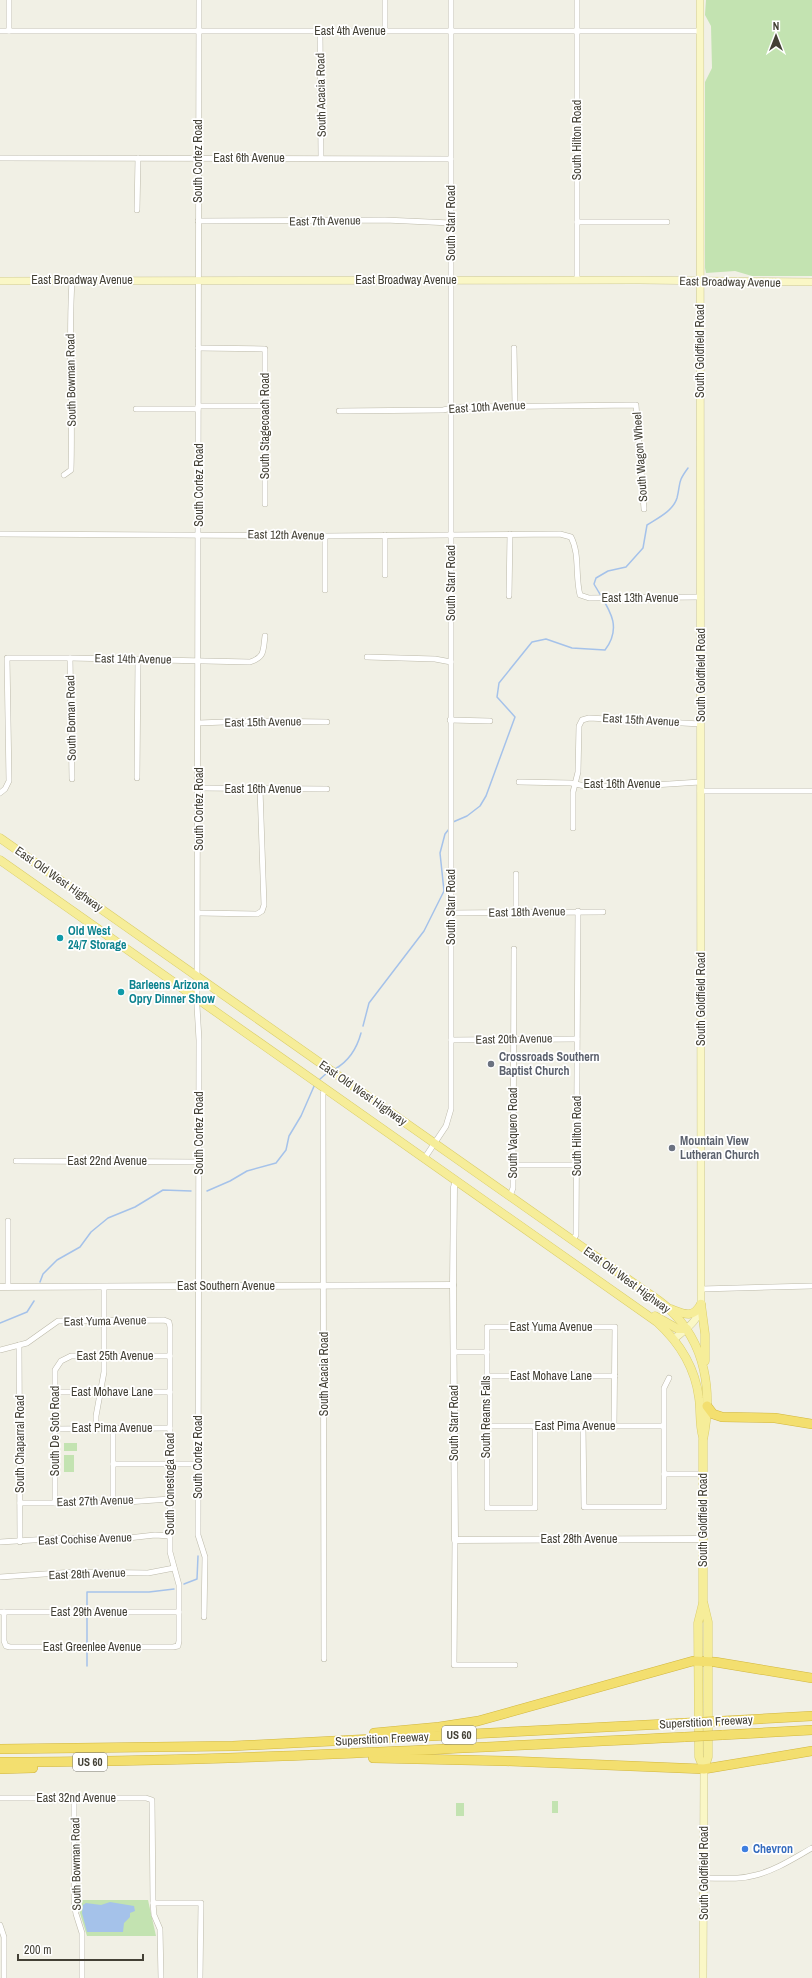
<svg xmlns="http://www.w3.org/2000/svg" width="812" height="1978" font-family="'Archivo Narrow',sans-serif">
<rect width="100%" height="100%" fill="#f1f0e5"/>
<g fill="#c3e3b1">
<path d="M706,0H812V276H752L735,271L706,273L705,268V82L712,68L711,26L705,15Z"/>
<rect x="64" y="1443" width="13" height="8"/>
<rect x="64" y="1455" width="10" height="17"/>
<rect x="552" y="1801" width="6" height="12"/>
<rect x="456" y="1803" width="8" height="13"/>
<path d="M79,1900H148L156,1936H87L79,1910Z"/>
</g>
<path fill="#a5c2ea" d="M110,1902L134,1906L135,1911L130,1913V1917L124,1923L123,1932H87L82,1913L83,1905L86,1903L101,1905Z"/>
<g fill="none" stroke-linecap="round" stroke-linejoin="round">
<g stroke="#a5c2ea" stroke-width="1.5">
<path d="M453,822L467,816L480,806L486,796L515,717L497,697L499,683L532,642L546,639L572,648L605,650C624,625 607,607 594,584L596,578L608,571L626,567L643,548L647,525C658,518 673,511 677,498C681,482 677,483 688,468"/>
<path d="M363,1026L369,1003L424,931L444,891L440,853L445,834L449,829"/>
<path d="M335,1069C349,1061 357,1048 361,1033"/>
<path d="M319,1080L328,1072"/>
<path d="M207,1191L230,1181L247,1171L276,1163L286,1150L289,1136L301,1116L315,1084"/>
<path d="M40,1282L43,1274L57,1260L80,1247L91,1232L108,1218L135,1207L163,1190L191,1191"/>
<path d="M0,1323L27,1312L34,1301"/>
<path d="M184,1584L197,1579L198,1556"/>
<path d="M87,1608V1592H149L174,1589"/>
<path d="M87,1615V1643"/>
<path d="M87,1651V1666"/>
</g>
<g stroke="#bcb9a9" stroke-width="6">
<g id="minor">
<path d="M199,0L197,1006L199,1040L198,1535L205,1557L204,1617"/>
<path d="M385,0V31"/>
<path d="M577,0V280"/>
<path d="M0,31H700"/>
<path d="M9,31V0"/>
<path d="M320,31L321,158"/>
<path d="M0,158L451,159"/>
<path d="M137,210L138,158"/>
<path d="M198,221L385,220L451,223"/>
<path d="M577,222H667"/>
<path d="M198,348L265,349V504"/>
<path d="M514,348L515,405"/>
<path d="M198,406H266"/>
<path d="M136,409H198"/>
<path d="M339,411L443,410L457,407L636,405L644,509"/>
<path d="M64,475L71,470C73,407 68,344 72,281"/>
<path d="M0,534L325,536L560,534L571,537C580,554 575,576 580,595L589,598L701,597"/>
<path d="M385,535V575"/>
<path d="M325,590V536"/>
<path d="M509,596L510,534"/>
<path d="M367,657L435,659L451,662"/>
<path d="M70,658L72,779"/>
<path d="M450,720L490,721"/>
<path d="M199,723L250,721L327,722"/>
<path d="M137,778L138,659"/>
<path d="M519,782L571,783L585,786L623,787L700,782"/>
<path d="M199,788L327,789"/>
<path d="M700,791H812"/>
<path d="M0,793L5,789L9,781L7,658H70L250,662C265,657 263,651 265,636"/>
<path d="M573,828V792L578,772L579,726L582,720L589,718L701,724"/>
<path d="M516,874V912"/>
<path d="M199,913L257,914L262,911L264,905L260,789"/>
<path d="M450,913L603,912"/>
<path d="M451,1040L577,1039"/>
<path d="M424,1159L446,1126L451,1109V0"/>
<path d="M16,1161L199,1162"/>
<path d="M514,1165H577"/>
<path d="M510,1196L513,1188L514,949"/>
<path d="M573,1240L576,1235L578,911"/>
<path d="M8,1287V1221"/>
<path d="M701,1289L812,1286"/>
<path d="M19,1345L20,1542"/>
<path d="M0,1350L27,1343L58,1321L164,1320L169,1322L170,1327V1552L179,1585V1641L178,1646L173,1647H10L6,1646L4,1641V1612"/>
<path d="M454,1352H487"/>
<path d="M487,1376H615"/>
<path d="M55,1392H170"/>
<path d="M486,1426H663"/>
<path d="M535,1426V1508H487V1327H615L614,1426"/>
<path d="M583,1426L584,1507H664V1388L669,1378"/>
<path d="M113,1428V1503"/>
<path d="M55,1429L170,1428"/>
<path d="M96,1429V1416L104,1372V1287"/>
<path d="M113,1464H197"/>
<path d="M664,1474H703"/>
<path d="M20,1503H113L170,1499"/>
<path d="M55,1503V1370L61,1361L71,1356H170"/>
<path d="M455,1540L454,1665H515"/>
<path d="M0,1542L66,1538L119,1539L155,1535L170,1536"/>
<path d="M0,1577L74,1572L148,1573L174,1568"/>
<path d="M0,1612H179"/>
<path d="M324,1659L323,1094L325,1089"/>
<path d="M0,1798H146L152,1800L153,1903L154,1915L160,1929L161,1978"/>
<path d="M74,1798V1902L76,1914L82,1933V1978"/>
<path d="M703,1878C721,1878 739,1880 756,1875C776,1870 794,1858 812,1848"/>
<path d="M153,1903H201L200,1978"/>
<path d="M0,1925L4,1937V1978"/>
</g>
</g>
<g stroke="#bcb9a9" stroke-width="7">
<g id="tertiary">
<path d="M456,1181L454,1187L453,1285L455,1540L703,1539"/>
<path d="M0,1287L453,1285"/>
</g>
</g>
<g stroke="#cec998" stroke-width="8">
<g id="secondary">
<path d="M0,281L639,280L812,282"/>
<path d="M674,1339C687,1328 699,1321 701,1304L700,0"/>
<path d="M703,1978L704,1769"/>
</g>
</g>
<g stroke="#dacd6a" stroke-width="9">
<g id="primary">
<path d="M0,838L642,1289C651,1295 661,1301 669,1309C706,1343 713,1392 703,1440V1601L708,1622V1757L704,1769"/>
<path d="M0,860L657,1322C680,1343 695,1367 699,1398C701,1411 699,1424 703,1437"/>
<path d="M701,1304L705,1334V1361"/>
<path d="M671,1309C684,1314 693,1319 701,1304"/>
<path d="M655,1316L678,1329H687"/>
<path d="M703,1603L698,1623L699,1757L704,1769"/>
</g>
</g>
<g stroke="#d1b63f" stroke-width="10">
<g id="motorway">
<path d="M707,1406L713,1414L722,1417L775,1418L812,1424"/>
<path d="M722,1721L812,1716"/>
<path d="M374,1733L439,1727L478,1721L693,1661L715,1662L812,1678"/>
<path d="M722,1735L812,1730"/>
<path d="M0,1749L233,1746L685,1723"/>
<path d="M373,1758L506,1761L704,1769L812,1751"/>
<path d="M0,1762C229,1762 457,1748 685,1737"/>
<path d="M0,1769L33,1768"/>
</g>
</g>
<use href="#minor" stroke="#fff" stroke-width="5"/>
<use href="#tertiary" stroke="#fff" stroke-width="6"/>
<use href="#secondary" stroke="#faf7c6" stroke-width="7"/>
<use href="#primary" stroke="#f6ed99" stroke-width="8"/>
<use href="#motorway" stroke="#f3df6f" stroke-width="9"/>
<g stroke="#d1b63f" stroke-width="10" stroke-linecap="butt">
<g id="motorway-bridge">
<path d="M685,1723L722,1721"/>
<path d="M685,1737L722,1735"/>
</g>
</g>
<use href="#motorway-bridge" stroke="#f3df6f" stroke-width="9"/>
</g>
<g fill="#0f9aa8" stroke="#fff" stroke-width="1.5">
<circle cx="60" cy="938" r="4"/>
<circle cx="121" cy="992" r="4"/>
</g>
<g fill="#6b7280" stroke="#fff" stroke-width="1.5">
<circle cx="491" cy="1064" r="4"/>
<circle cx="672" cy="1148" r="4"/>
</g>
<circle fill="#3f7fe0" stroke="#fff" stroke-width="1.5" cx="745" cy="1849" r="4"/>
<g text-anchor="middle" stroke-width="3.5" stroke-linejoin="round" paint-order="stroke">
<g fill="#fff" stroke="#7b7972" stroke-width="1">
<rect x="442" y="1726" width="34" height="18" rx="3"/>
<rect x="73" y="1753" width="34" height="18" rx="3"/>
</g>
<g font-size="11" font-weight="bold" fill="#434035">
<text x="459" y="1739">US 60</text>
<text x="90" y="1766">US 60</text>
</g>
<g font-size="12" fill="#434035" stroke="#fff">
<text x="350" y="35">East 4th Avenue</text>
<text transform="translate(321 95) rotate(-91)" y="4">South Acacia Road</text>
<text transform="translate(577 140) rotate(-90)" y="4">South Hilton Road</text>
<text x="249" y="162">East 6th Avenue</text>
<text transform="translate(198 161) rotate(-90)" y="4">South Cortez Road</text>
<text transform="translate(325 221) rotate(-1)" y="4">East 7th Avenue</text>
<text transform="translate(451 223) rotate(-90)" y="4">South Starr Road</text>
<text x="82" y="284">East Broadway Avenue</text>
<text x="406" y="284">East Broadway Avenue</text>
<text transform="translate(730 282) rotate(1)" y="4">East Broadway Avenue</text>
<text transform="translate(700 351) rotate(-90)" y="4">South Goldfield Road</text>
<text transform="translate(71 380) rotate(-91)" y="4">South Bowman Road</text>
<text transform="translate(487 407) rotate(-3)" y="4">East 10th Avenue</text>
<text transform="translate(265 426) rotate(-90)" y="4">South Stagecoach Road</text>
<text transform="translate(640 457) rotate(-94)" y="4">South Wagon Wheel</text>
<text transform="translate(199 485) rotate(-90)" y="4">South Cortez Road</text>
<text transform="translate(286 535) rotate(1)" y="4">East 12th Avenue</text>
<text transform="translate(451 583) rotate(-90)" y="4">South Starr Road</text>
<text x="640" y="602">East 13th Avenue</text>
<text transform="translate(133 659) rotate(1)" y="4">East 14th Avenue</text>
<text transform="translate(701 675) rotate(-90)" y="4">South Goldfield Road</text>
<text transform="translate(71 718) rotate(-91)" y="4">South Boman Road</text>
<text transform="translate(641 720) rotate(3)" y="4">East 15th Avenue</text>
<text transform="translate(263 722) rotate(-1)" y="4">East 15th Avenue</text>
<text x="622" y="788">East 16th Avenue</text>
<text x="263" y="793">East 16th Avenue</text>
<text transform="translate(199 809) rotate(-90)" y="4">South Cortez Road</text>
<text transform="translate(59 879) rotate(35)" y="4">East Old West Highway</text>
<text transform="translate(451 907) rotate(-90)" y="4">South Starr Road</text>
<text transform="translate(527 912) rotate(-1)" y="4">East 18th Avenue</text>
<text transform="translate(701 999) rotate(-90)" y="4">South Goldfield Road</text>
<text transform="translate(514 1039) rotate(-1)" y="4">East 20th Avenue</text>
<text transform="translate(363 1093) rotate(35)" y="4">East Old West Highway</text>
<text transform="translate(199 1133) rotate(-90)" y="4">South Cortez Road</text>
<text transform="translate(513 1133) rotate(-90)" y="4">South Vaquero Road</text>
<text transform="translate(577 1136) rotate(-90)" y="4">South Hilton Road</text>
<text x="107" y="1165">East 22nd Avenue</text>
<text transform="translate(627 1280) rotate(36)" y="4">East Old West Highway</text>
<text x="226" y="1290">East Southern Avenue</text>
<text transform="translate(105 1321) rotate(-1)" y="4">East Yuma Avenue</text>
<text x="551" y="1331">East Yuma Avenue</text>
<text x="115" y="1360">East 25th Avenue</text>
<text transform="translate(324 1374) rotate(-90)" y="4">South Acacia Road</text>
<text x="551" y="1380">East Mohave Lane</text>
<text x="112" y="1396">East Mohave Lane</text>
<text transform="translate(486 1417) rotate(-90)" y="4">South Reams Falls</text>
<text transform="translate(454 1423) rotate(-90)" y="4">South Starr Road</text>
<text x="575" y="1430">East Pima Avenue</text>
<text x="112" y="1432">East Pima Avenue</text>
<text transform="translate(55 1431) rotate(-90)" y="4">South De Soto Road</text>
<text transform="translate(20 1444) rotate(-90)" y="4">South Chaparral Road</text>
<text transform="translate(198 1457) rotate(-90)" y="4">South Cortez Road</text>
<text transform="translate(170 1484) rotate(-90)" y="4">South Conestoga Road</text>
<text transform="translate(95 1501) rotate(-2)" y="4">East 27th Avenue</text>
<text transform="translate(703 1520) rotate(-90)" y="4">South Goldfield Road</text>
<text transform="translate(85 1539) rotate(-2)" y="4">East Cochise Avenue</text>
<text x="579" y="1543">East 28th Avenue</text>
<text transform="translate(87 1574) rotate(-2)" y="4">East 28th Avenue</text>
<text x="89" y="1616">East 29th Avenue</text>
<text x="92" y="1651">East Greenlee Avenue</text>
<text transform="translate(706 1722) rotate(-3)" y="4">Superstition Freeway</text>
<text transform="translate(382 1739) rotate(-3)" y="4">Superstition Freeway</text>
<text x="76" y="1802">East 32nd Avenue</text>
<text transform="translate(76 1864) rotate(-91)" y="4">South Bowman Road</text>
<text transform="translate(704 1873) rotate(-90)" y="4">South Goldfield Road</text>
</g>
<g font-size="12" font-weight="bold" fill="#0d838f" stroke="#fff" text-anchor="start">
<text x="68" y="935">Old West<tspan x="68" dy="14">24/7 Storage</tspan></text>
<text x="129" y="989">Barleens Arizona<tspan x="129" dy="14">Opry Dinner Show</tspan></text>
</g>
<g font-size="12" font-weight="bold" fill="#5b616d" stroke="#fff" text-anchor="start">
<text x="499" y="1061">Crossroads Southern<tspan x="499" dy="14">Baptist Church</tspan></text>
<text x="680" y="1145">Mountain View<tspan x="680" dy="14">Lutheran Church</tspan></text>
</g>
<g font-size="12" font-weight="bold" fill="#366cbe" stroke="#fff" text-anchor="start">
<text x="753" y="1853">Chevron</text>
</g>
</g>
<g transform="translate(776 36)" stroke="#ffffff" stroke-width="3" paint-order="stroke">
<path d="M0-3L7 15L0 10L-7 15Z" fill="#434035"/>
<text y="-6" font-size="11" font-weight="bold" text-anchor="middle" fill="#434035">N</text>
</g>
<path d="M18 1954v6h125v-6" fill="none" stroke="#434035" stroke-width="2"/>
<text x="24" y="1954" font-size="12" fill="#434035" stroke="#ffffff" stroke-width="3" paint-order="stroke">200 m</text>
</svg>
